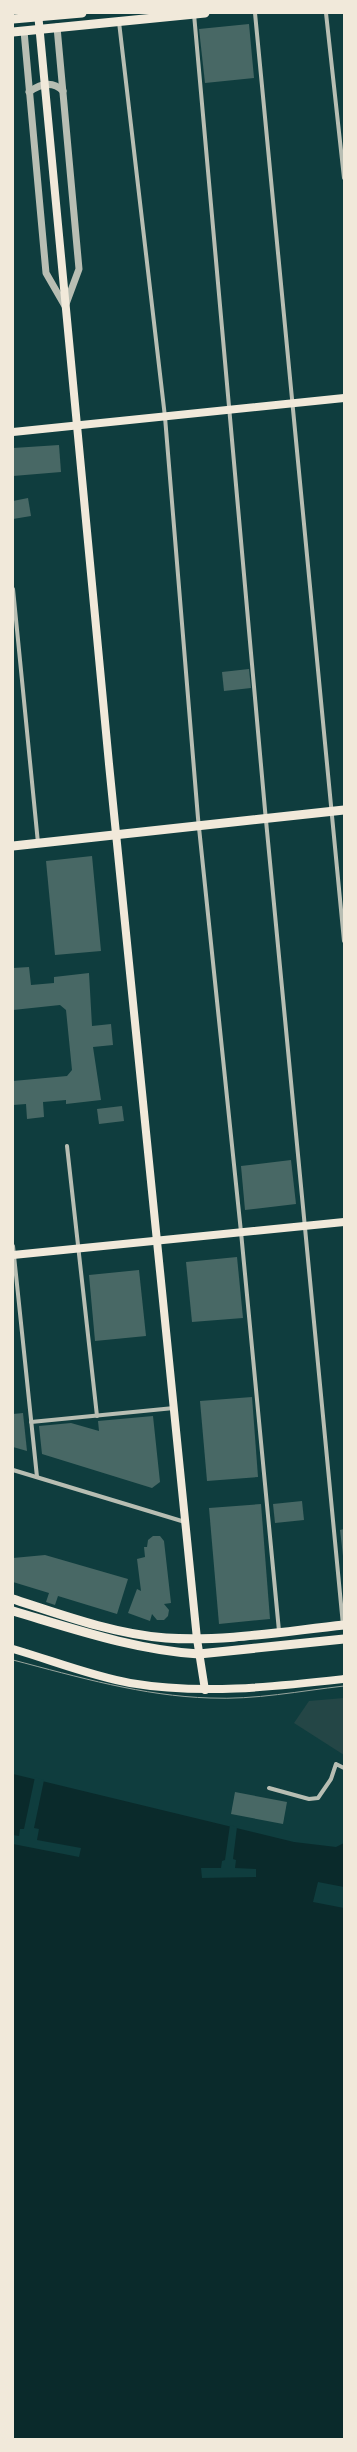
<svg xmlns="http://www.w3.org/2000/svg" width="357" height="2452" font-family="'Alegreya Sans',sans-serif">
<rect width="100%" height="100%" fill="#0f3d3e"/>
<path fill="#244646" d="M344,1698V1755L294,1723L309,1701Z"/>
<path fill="#0a2a2b" d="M13,1774L294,1842L336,1847L344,1843V2439H13Z"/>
<g fill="#0f3d3e">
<path d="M35,1777L44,1780L34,1828L39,1829L37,1840L81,1848L79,1857L13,1844V1835L19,1836L20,1829H24Z"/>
<path d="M230,1825L237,1827L233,1859L236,1860L235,1868L256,1869V1877L202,1878L201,1868H221L222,1861L225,1860Z"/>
<path d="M318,1882L344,1887V1908L313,1902Z"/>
</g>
<g fill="#486865">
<path d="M249,24L254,78L205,83L199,29Z"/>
<path d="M59,445L61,472L13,476V448Z"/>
<path d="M28,498L31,516L13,519V501Z"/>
<path d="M249,669L251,688L224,691L222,672Z"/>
<path d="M92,856L101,951L55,955L46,861Z"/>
<path d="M29,967L31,985L54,983V977L89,973L92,1026L111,1024L113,1045L93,1047L101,1100L66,1104V1100L43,1102L44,1117L27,1119L26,1104L13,1105V1081L67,1076L72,1070L66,1010L60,1005L13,1010V968Z"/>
<path d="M122,1106L124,1121L99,1124L97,1109Z"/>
<path d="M291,1160L296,1204L245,1210L241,1166Z"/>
<path d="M237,1257L243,1318L192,1322L186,1262Z"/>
<path d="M139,1270L146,1336L95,1341L89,1275Z"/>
<path d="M252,1397L258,1477L207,1481L200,1401Z"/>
<path d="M23,1413L27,1451L13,1447V1414Z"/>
<path d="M153,1416L160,1482L152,1488L42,1454L39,1426L71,1423L99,1431L98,1421Z"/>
<path d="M302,1501L304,1520L275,1523L273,1504Z"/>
<path d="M261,1504L270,1619L219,1624L209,1508Z"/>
<path d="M344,1529V1555L343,1556L340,1530Z"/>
<path d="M153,1536H160L164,1541L171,1603L164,1604L169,1610L168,1616L164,1620H157L152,1614L150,1621L128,1613L137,1589L141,1591L137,1559L145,1557L144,1547H147L148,1540Z"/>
<path d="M45,1555L128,1579L117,1614L58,1596L55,1605L46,1602L49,1593L13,1582V1558Z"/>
<path d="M235,1792L287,1802L283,1824L231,1814Z"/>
</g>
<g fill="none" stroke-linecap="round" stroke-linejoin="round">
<g stroke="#b8beb3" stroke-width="4">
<path d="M255,13L344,941"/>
<path d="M326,13L344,178"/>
<path d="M194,14L265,810L343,1625"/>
<path d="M119,22L165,417L198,818L241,1232L279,1631"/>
<path d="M13,589L38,843"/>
<path d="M67,1146L97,1416"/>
<path d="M13,1246L37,1477"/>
<path d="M31,1422L174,1408"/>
<path d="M13,1470L185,1522"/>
<path d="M269,1788L309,1799L318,1798L331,1779L336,1764L344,1768"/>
</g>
<g stroke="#b8beb3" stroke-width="7">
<path d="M57,27L79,269L66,304"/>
<path d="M24,31L46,273L65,306"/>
<path d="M29,92C40,84 52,80 63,91"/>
</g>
<g stroke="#f1e9da" stroke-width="8">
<path d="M38,13L109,764L197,1639L205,1690"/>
<path d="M13,432L344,398"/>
<path d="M13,1255L344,1222"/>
<path d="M13,1649C51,1660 91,1676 130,1683C201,1695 272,1687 344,1679"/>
</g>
<g stroke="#f1e9da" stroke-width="9">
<path d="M13,19L82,13"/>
<path d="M13,32L205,13"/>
<path d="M13,846L344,810"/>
<path d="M13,1599C62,1615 114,1634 166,1638C224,1642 286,1631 344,1625"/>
<path d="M13,1611C74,1629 135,1650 199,1654L344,1639"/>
</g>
<path stroke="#97a49c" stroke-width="1" d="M13,1660C78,1677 143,1696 210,1698C255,1700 300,1691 344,1686"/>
</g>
<rect width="357" height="2452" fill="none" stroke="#f1e9da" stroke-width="28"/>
</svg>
